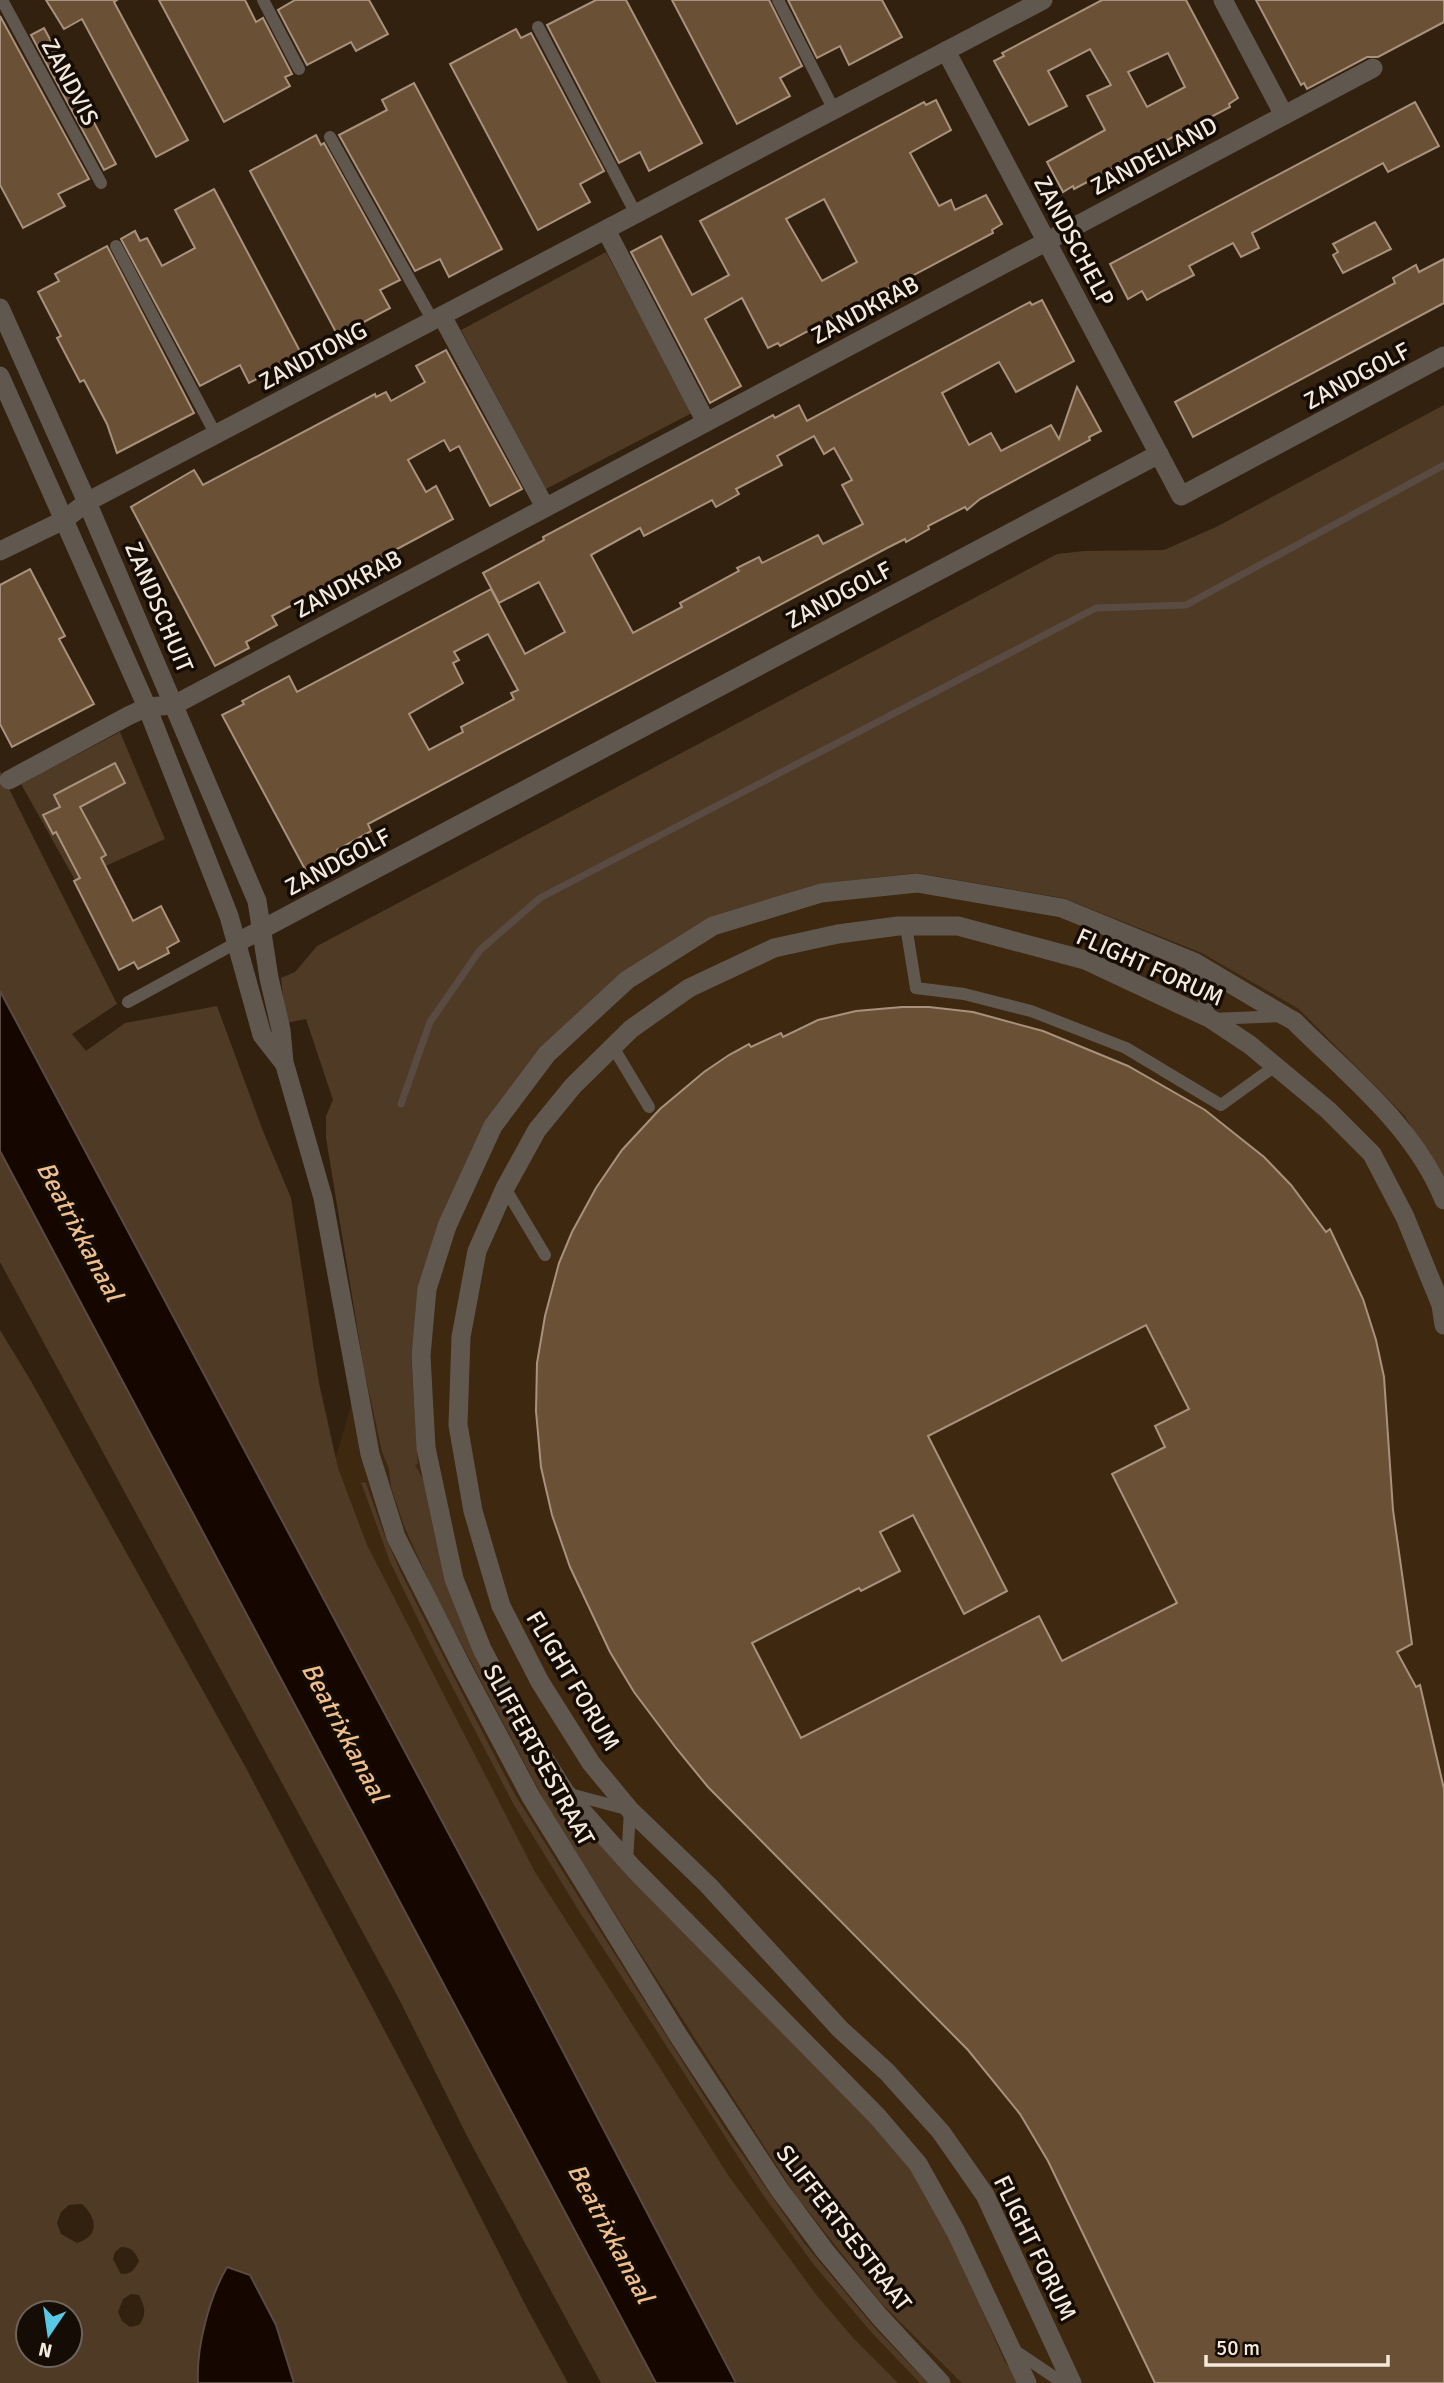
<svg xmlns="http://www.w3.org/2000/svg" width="1444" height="2383" font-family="Signika,sans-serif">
<rect width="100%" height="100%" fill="#32210e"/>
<path fill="#3e2810" d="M916,851L1211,920L1444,1146V2383H887L785,2265L529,1884L356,1546L332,1470L366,1355L465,1113L698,906Z"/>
<g fill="#4e3a25" fill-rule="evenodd">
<path d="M606,252L692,413L546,489L461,330Z"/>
<path d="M1444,405V1180L1404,1115L1299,1009L1202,953L1063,898L916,873L818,884L709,919L540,1051L420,1287L411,1356L418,1464L415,1465L423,1479L529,1750L546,1783L872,2120L920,2182L956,2251L1005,2362L1023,2383H962L881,2303L796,2196L553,1817L433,1590L404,1526L391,1487L389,1469L382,1452L364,1369L326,1138V1116L333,1100L306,1019L286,1023L281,978L295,972L317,946L1057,554L1084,551L1164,550L1216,527Z"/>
<path d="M120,732L165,839L75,880L21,784Z"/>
<path d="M0,771L117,1004L72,1034L86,1051L125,1023L217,1006L263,1131L291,1198L319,1383L338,1468L367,1545L535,1872L730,2178L818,2297L856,2341L898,2383H736L484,1900L0,991Z"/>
<path d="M0,1151L656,2383H601L469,2140L399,1999L0,1262Z"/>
<path d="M0,1330L31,1381L246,1768L416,2090L527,2308L568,2383H294L276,2325L217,2285L197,2366L198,2383H0ZM82,2204C97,2218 100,2236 77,2243L61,2234L57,2223L61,2212L69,2205ZM121,2247C131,2247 135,2251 139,2261C134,2270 132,2274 121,2274L113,2259L115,2252ZM131,2294L139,2295C145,2307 147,2315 139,2325L130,2327L122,2321L118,2312L123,2299ZM28,2313H70V2355H28Z"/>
<path d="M361,1482L366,1483L383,1531L401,1573L460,1689L514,1793L585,1907L725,2129L804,2243L875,2328L928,2383H920L871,2332L814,2265L761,2192L579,1911L514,1805L435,1654L390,1562Z"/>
</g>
<g fill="#160600" stroke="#594a42" stroke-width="2">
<path d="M0,991L484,1900L736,2383H656L0,1151Z"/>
<path d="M227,2267L250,2275L276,2325L294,2383H198C196,2348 209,2298 227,2267Z"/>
</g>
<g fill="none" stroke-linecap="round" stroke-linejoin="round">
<path stroke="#594a42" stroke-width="7" d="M401,1104L430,1022L480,950L540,898L1096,608L1186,605L1444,465"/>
</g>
<g fill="#6a5035" stroke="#a8927d" stroke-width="2" fill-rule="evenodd">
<path d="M46,0H117L114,2L188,140L156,157L82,19L64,29Z"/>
<path d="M159,0H245L256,22L263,18L292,74L285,77L290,86L224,122Z"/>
<path d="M295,0H369L388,34L356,51L351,42L307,65L278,10Z"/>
<path d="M596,0H626L702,143L649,171L640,152L619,163L547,25Z"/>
<path d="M672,0H769L802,66L780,78L790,96L737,124Z"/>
<path d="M788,0H882L902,37L849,65L840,46L817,58Z"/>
<path d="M1102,0H1186L1238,98L1229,104L1230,107L1074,189L1073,186L1063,192L1047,162L1105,130L1087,96L1111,85L1090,49L1048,71L1067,106L1029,125L994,61L1004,56L1002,53ZM1168,53L1185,87L1147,107L1128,72Z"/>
<path d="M1256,0H1444V22L1378,57H1367L1307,89L1304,83L1301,85Z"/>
<path d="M0,16L89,179L58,194L65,206L23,228L0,185Z"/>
<path d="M44,28L116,164L104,170L31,35Z"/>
<path d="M516,29L521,38L531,33L604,171L580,184L590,202L538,230L450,64Z"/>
<path d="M414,83L502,249L449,277L440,259L415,271L339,135L387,110L382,100Z"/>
<path d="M936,100L951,130L910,153L939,206L951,200L955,210L986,195L1002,224L992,230L993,233L780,346L778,343L768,348L742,298L705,319L741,386L710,403L631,252L661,236L692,295L729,275L700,221L924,102L926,105ZM824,199L857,262L822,281L786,219Z"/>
<path d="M1415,102L1439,146L1388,172L1383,163L1252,233L1259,248L1241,257L1233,243L1189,266L1194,275L1163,291L1147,300L1142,291L1128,299L1110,264Z"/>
<path d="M316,135L321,145L324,143L400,280L380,290L390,308L338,336L250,171Z"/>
<path d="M214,189L302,355L249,383L240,365L200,386L121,239L135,231L140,241L147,238L162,266L195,248L175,210Z"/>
<path d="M1375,222L1391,249L1343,273L1333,255L1338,252L1333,244Z"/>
<path d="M107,246L194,413L117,453L107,424L84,380L80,382L57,338L61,336L38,292L59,281L55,274Z"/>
<path d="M1444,259V303L1193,437L1175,402L1395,283L1393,278L1416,265L1419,272Z"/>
<path d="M1042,300L1074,361L1016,392L999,362L942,393L969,445L991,433L1001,451L1051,425L1059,439L1077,387L1101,431L1089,437L1090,440L980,499L967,510L965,507L928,526L929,529L906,542L905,539L887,548L368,824L371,831L337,850L340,856L307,873L222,715L244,704L242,701L289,676L297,692L491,589L525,654L565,632L539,582L499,603L483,573L544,540L543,537L773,415L775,418L799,405L807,421L1030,302L1032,305ZM814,436L824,454L834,448L852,480L842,485L863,524L823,544L818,535L762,563L759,557L737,568L739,571L680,603L682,607L633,633L591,555L640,528L644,536L712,500L716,507L739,494L736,489L782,465L777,456ZM488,634L518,690L511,693L514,699L461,727L463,732L429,750L409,714L463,683L453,663L459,660L454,652Z"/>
<path d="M446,350L522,489L490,506L459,446L450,451L444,440L408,460L426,492L436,486L453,519L272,616L277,625L246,642L249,648L215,666L131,507L194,470L203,485L375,394L376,397L386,392L391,401L425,382L416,366Z"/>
<path d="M30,569L65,636L59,639L94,704L12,747L0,724V585Z"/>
<path d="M115,763L125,783L80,807L106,855L101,858L133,921L161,906L179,941L167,948L169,953L138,969L134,962L119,970L74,881L80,878L56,832L53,834L43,815L60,807L54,795Z"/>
<path d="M902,1007H929L973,1012L1043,1031L1128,1066L1205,1110L1264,1157L1291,1185L1326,1232L1330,1229L1363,1299L1376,1340L1384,1377L1393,1510L1412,1644L1397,1652L1416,1687L1420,1685L1444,1789V2383H1155L1048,2161L1020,2114L968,2050L708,1787L676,1748L634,1692L610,1652L570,1567L552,1515L541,1467L536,1411L537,1363L545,1316L559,1263L572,1232L596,1188L622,1150L660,1109L704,1072L729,1055L749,1044L751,1047L781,1033L783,1037L818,1020L856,1011ZM1146,1325L1189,1409L1155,1426L1165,1447L1112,1474L1177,1603L1062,1661L1039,1616L801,1738L752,1643L859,1588L861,1591L900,1571L880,1532L913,1515L964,1614L1007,1591L928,1436Z"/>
</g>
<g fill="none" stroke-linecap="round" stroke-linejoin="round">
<g stroke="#60584f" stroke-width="12">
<path d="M2,0L101,183"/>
<path d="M263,0L299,69"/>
<path d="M778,0L834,110"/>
<path d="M538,27L636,214"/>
<path d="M330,137L433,321"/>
<path d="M116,246L216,435"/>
<path d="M906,926L916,988L964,994L1031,1011L1126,1048L1221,1105L1275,1066"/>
<path d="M1189,960L1211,1019L1284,1016"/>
<path d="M128,1002L236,943"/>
<path d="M613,1047L649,1107"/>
<path d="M505,1188L545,1255"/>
<path d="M566,1793L630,1810L627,1862"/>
<path d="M1014,2350L1063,2383"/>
</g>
<g stroke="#60584f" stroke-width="19">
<path d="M1223,0L1284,115"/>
<path d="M946,51L1181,496L1444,356"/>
<path d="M606,230L706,422"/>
<path d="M442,316L545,507"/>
<path d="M0,551L64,520L87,502L1043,0"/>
<path d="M9,780L128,716L147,707L174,705L1373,68"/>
<path d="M236,943L1159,454"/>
<path d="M1027,2383L956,2232L918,2164L877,2116L634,1869L565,1792L514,1710L482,1649L454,1579L426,1448L421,1356L427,1289L447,1226L493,1126L547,1054L627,980L713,926L821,893L917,883L1062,908L1194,962L1285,1016L1294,1021C1348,1075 1415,1127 1444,1200"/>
<path d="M1072,2383L985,2195L941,2132L887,2072L840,2029L708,1885L630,1810L591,1763L540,1682L501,1606L473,1511L458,1425L461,1337L477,1251L505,1188L537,1130L573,1086L631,1029L689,988L774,948L838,934L898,926H958L1085,960L1211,1019L1250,1045L1328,1110L1372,1154L1405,1217L1441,1305L1444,1325"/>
</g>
<g stroke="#60584f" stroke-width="19">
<path d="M0,308L87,502L257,901L269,978L281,1030L284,1062L323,1198L370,1454L396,1537L464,1671L531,1797L678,2035L779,2189L825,2251L879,2316L941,2383"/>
<path d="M0,376L147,707L229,916L262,1035L283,1062"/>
</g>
</g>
<g text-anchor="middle" stroke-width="7" stroke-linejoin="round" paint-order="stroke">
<g font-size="24" fill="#f4e9dd" stroke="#140c05">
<text transform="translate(70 82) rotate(62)" y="8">ZANDVIS</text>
<text transform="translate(1154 156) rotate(-28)" y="8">ZANDEILAND</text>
<text transform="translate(1074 241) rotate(62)" y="8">ZANDSCHELP</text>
<text transform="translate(865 310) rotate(-28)" y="8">ZANDKRAB</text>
<text transform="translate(313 356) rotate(-28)" y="8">ZANDTONG</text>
<text transform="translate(1357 376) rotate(-28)" y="8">ZANDGOLF</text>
<text transform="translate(348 584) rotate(-28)" y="8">ZANDKRAB</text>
<text transform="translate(839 595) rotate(-28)" y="8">ZANDGOLF</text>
<text transform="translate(159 607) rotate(67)" y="8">ZANDSCHUIT</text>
<text transform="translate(338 862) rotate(-28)" y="8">ZANDGOLF</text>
<text transform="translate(1150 967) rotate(24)" y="8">FLIGHT FORUM</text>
<text transform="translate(573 1681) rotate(59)" y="8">FLIGHT FORUM</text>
<text transform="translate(539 1755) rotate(61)" y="8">SLIFFERTSESTRAAT</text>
<text transform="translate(844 2228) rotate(52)" y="8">SLIFFERTSESTRAAT</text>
<text transform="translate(1035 2248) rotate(64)" y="8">FLIGHT FORUM</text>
</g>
<g font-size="26" font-style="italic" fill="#eebe8e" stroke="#140c05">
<text transform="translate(80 1231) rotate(62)" y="9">Beatrixkanaal</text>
<text transform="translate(345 1732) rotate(62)" y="9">Beatrixkanaal</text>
<text transform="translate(611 2233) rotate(62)" y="9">Beatrixkanaal</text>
</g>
</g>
<g transform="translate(49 2334) rotate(193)"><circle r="33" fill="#140c05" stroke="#6e645b" stroke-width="2"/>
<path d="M0-5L12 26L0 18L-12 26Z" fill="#59c8e4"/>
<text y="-10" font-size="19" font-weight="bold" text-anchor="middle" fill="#f4e9dd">N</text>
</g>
<path d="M1206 2355v10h182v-10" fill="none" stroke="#f4e9dd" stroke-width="3.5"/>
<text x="1216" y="2355" font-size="21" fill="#f4e9dd" stroke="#140c05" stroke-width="5" paint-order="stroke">50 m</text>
</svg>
